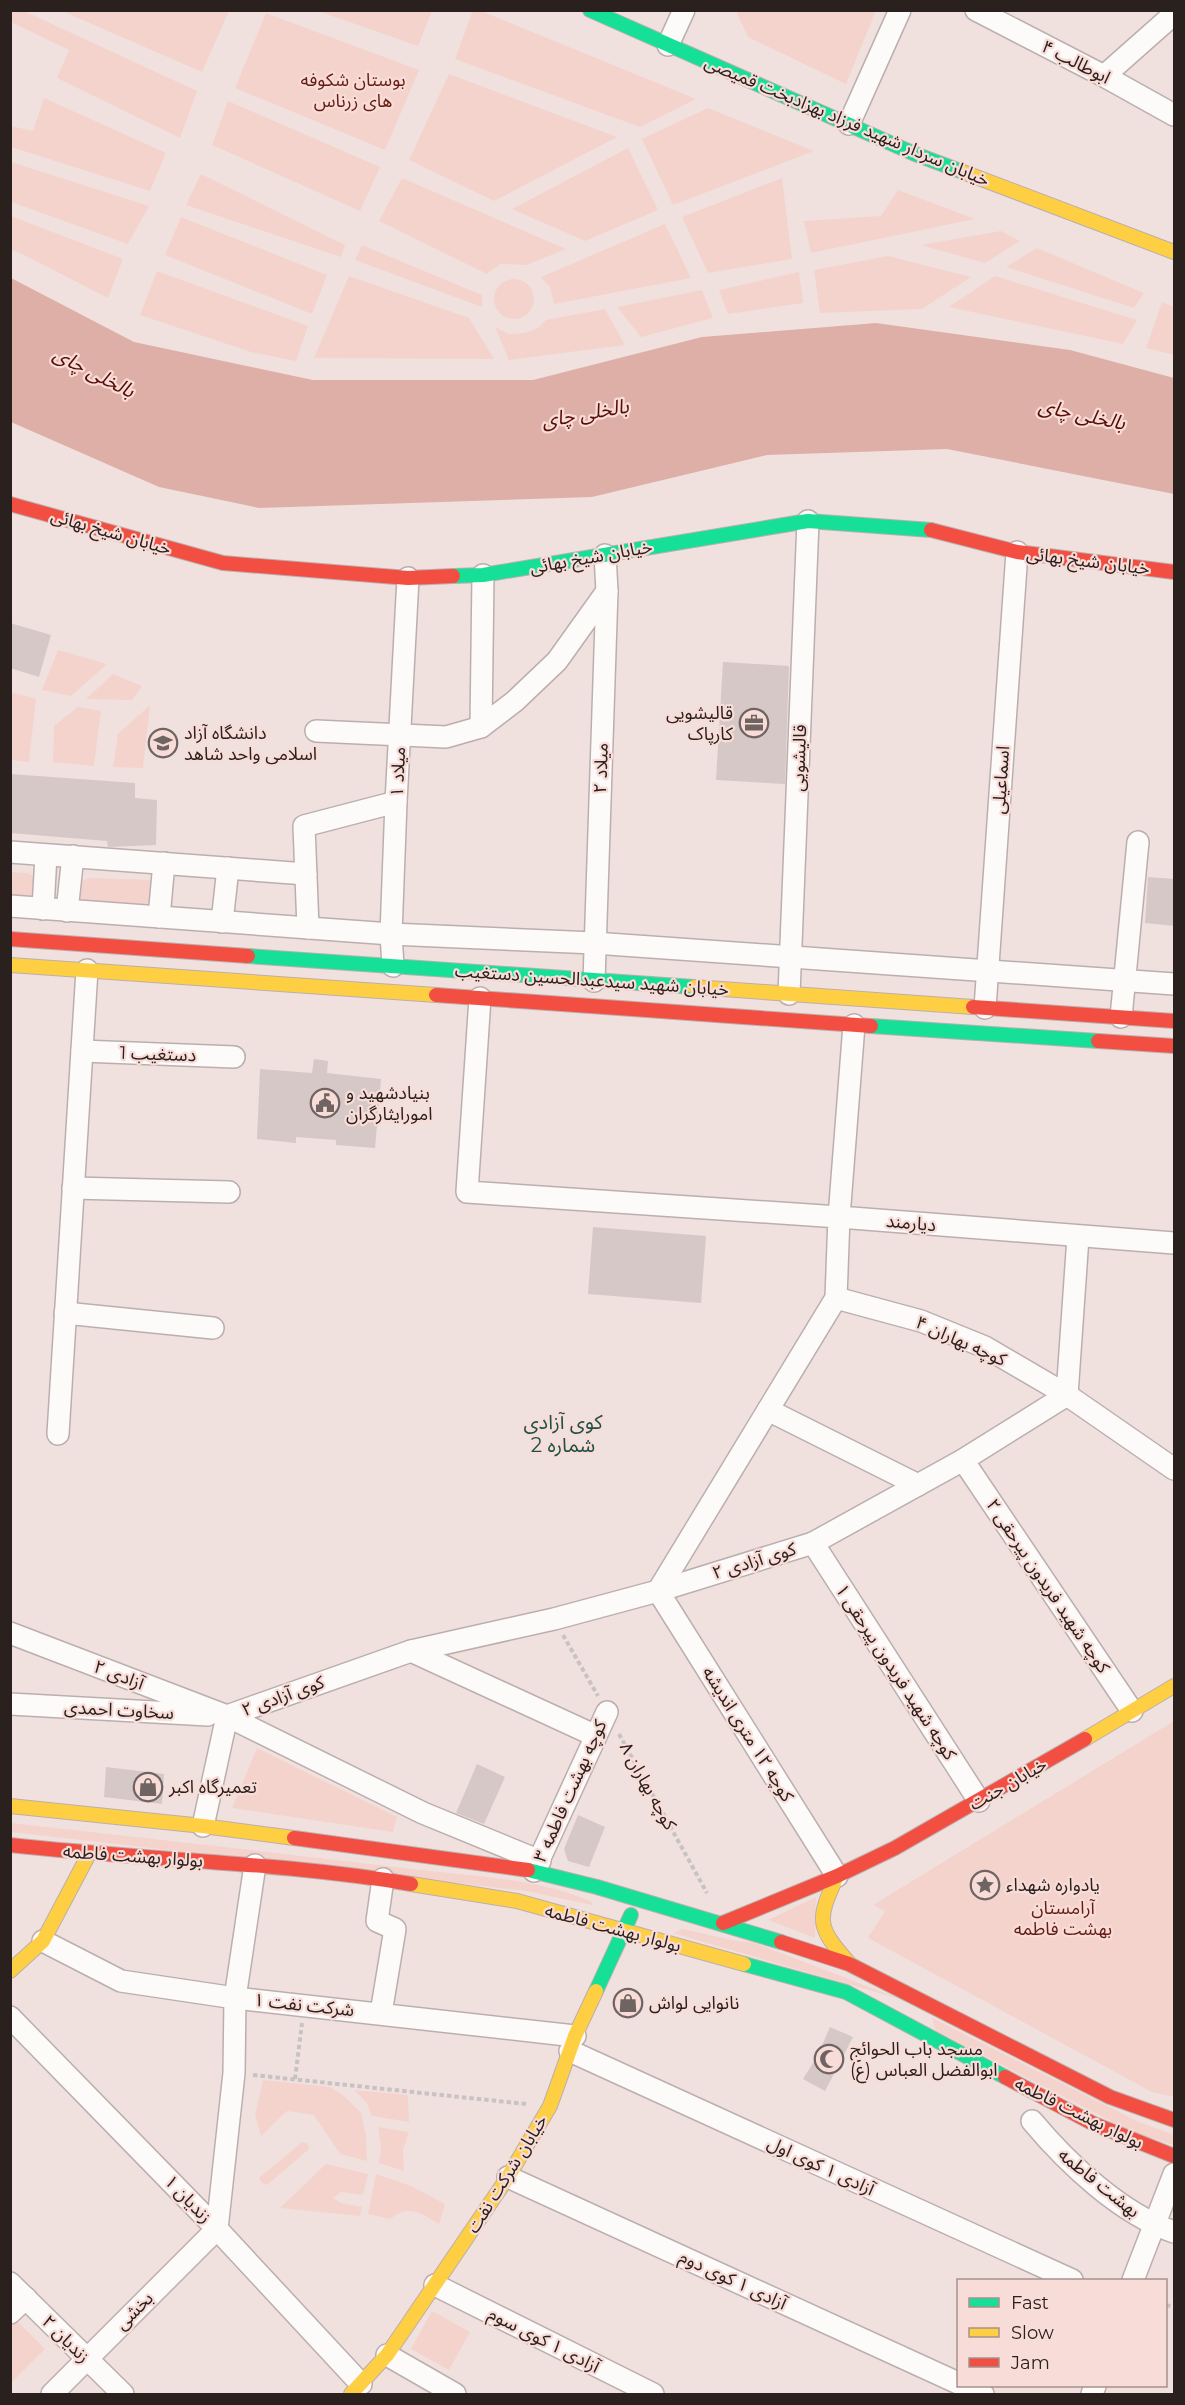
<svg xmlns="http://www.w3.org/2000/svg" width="1185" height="2405" font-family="Montserrat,'Noto Sans Arabic',sans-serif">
<rect width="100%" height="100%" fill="#f0e1df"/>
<g fill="#f4d3cd">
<path d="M473,10L481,11L696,99L640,127L455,59Z"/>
<path d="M873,10L875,13L846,84L748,37L736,11Z"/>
<path d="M10,11H24L197,91L180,138L57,78L69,50L11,22Z"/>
<path d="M62,11L229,10V11L202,72Z"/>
<path d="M318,11H432L418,46Z"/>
<path d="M266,13L419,70L385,150L235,88Z"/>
<path d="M449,74L617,137L494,201L409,160Z"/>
<path d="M44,98L166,153L150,191L11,147V126L33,131Z"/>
<path d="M228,101L380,167L360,211L212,145Z"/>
<path d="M708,108L814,151L673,205L642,139Z"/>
<path d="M628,148L658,210L585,241L512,209Z"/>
<path d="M11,162L149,206L128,244L11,202Z"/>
<path d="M201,174L345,245L341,257L186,205Z"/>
<path d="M402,178L566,249L527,265L500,264L487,274L379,221Z"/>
<path d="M782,178L792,259L708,273L682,217Z"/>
<path d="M898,190L975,219L811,253L804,221L881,216Z"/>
<path d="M11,216L123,259L108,298L20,253L11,250Z"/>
<path d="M181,217L327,275L312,314L165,255Z"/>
<path d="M665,224L691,278L554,304L550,287L541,277Z"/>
<path d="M1001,231L1020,241L985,263L921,245Z"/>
<path d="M362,245L482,295V307L355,260Z"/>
<path d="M1037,248L1144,293L1134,308L1006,267Z"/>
<path d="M888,256L971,277L922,309L820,313L814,270Z"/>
<path d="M157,271L308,326L296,361L251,352L140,315Z"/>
<path d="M799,272L803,303L728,314L719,290Z"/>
<path d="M349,276L469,318L494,359L314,358Z"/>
<path d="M995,276L1137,320L1123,344L949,307Z"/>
<circle cx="514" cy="299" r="20"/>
<path d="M702,290L713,318L641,337L617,307Z"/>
<path d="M1162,302L1174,307V355L1146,348Z"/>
<path d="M605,309L625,345L509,360L495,327L509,334L525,333L538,328L546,320Z"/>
<path d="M58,650L107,664L71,696L42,690Z"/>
<path d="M113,674L142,686L132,700L86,699Z"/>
<path d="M11,692L36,699L29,762L11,760Z"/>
<path d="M150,705L143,768L113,767L118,734Z"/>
<path d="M78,707L101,711L94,766L53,762L54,726Z"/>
<path d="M10,872L28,873L35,877V906L11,904Z"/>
<path d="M89,878L153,880L151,915L71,908L76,884Z"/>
<path d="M1174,1721V2097L1152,2092L868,1938L885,1911L873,1905Z"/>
<path d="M257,1748L397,1817L393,1832L232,1808Z"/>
<path d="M11,1823C142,1838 273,1852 404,1868C464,1876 537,1877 592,1902V1905L526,1891L11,1832Z"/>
<path d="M816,1897L815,1938L768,1920Z"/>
<path d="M683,1929L736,1941L752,1942L903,2000L673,1933Z"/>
<path d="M932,2018L1139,2122L1174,2135V2145L1132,2132L936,2031Z"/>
<path d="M263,2080L330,2087L344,2096L361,2113L366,2136L367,2161L340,2154L314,2115L287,2111L261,2136L255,2115Z"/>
<path d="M354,2090L408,2095L409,2122L372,2116L367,2103Z"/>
<path d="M378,2127L409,2132L403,2150L404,2171L379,2163L381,2148Z"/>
<path d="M302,2142L307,2143L309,2149L267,2185L262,2183L259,2178Z"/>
<path d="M326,2164L368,2174L363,2195L341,2192L333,2198L341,2203L362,2207L360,2216L280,2208Z"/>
<path d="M376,2174L411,2186L445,2204L439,2224C420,2213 410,2204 390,2219L368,2214Z"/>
<path d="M432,2311L470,2332L449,2370L411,2349Z"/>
<path d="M17,2321L45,2349L11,2383V2327Z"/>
</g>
<path fill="#deafa6" d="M11,278L134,342L313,380H533L702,337L876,323L1070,350L1174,378V494L947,449L767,455L592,497L259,508L159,487L11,422Z"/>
<g fill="#d5c8c6">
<path d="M10,623L51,635L39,677L10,668Z"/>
<path d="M723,662L789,666L785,784L716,780Z"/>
<path d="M10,774L135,783V798L157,800L156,845L108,847L107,841L10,833Z"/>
<path d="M1148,877L1174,879V926L1145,923Z"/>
<path d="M314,1059L328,1061L327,1073L381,1079L375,1148L336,1145V1140L296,1137V1143L257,1139L260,1069L312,1073Z"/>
<path d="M593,1227L706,1236L701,1303L588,1294Z"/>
<path d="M477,1764L505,1777L484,1824L456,1813Z"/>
<path d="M106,1767L164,1774L162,1804L104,1797Z"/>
<path d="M578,1815L605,1827L589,1867L568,1861L564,1849Z"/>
<path d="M830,2027L853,2037L825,2091L803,2079L818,2055Z"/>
</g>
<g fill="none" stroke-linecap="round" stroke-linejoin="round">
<g stroke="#bbafae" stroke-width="24">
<g id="street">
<path d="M976,10L1104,76L1174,115"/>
<path d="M668,45L684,10"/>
<path d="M1104,76L1174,14"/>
<path d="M849,124L900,10"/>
<path d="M481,727L483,575"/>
<path d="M316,731L446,737L481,727L515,701L557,661L607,591"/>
<path d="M10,852L306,874"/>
<path d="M10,906L391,934L594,943L1174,984"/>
<path d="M43,909L46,855"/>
<path d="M67,911L73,856"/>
<path d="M159,917L164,863"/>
<path d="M222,922L228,868"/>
<path d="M308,928L304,826L396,802"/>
<path d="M393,966L391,934L396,802L408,578"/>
<path d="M594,981L607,591L605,555"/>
<path d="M789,994L808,521"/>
<path d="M480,998L467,1192L839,1217L836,1298L921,1321L985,1347L1067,1395L1174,1469"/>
<path d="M985,1008L1017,552"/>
<path d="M1121,1017L1138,842"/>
<path d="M854,1025L839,1217L1174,1243"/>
<path d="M82,1051L234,1057"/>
<path d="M73,1188L229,1192"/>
<path d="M836,1298L658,1591L837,1876"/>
<path d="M65,1313L213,1328"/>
<path d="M768,1410L918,1485"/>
<path d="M58,1434L87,970"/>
<path d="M963,1460L1132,1711"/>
<path d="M813,1543L979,1801"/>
<path d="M10,1633L227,1716L423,1813L540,1861"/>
<path d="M411,1651L596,1736"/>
<path d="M10,1704L208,1715"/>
<path d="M203,1826L227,1716L411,1651L554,1619L658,1591L813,1543L963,1460L1067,1395L1078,1237"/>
<path d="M534,1871L607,1712"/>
<path d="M43,1941L121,1981L235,1998L575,2036"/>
<path d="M381,2013L395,1929L377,1921L383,1879"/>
<path d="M10,2017L217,2229L361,2384"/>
<path d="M570,2051L1072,2280"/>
<path d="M1032,2121C1068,2164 1121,2214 1174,2232"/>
<path d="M508,2177L958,2383"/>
<path d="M217,2229L234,2073L235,1998L255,1865"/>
<path d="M1133,2280L1174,2174"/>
<path d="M10,2283L123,2394"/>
<path d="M435,2285L653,2394"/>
<path d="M10,2313L26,2298"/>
<path d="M387,2355L455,2394"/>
<path d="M963,2386L983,2394"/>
<path d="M52,2394L217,2229"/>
<path d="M1092,2394L1095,2386"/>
</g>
</g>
<g stroke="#bbafae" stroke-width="16">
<g id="fast">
<path d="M590,10L915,154L963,172"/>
<path d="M453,576L483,575L808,521L931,530"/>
<path d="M248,956L694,987"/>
<path d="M871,1026L1098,1041"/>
<path d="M528,1870L597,1887L781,1942"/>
<path d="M744,1964L846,1992L1005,2077"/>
<path d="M596,1991L631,1915"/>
</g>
</g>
<g stroke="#bbafae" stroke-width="16">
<g id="slow">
<path d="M963,172L1174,252"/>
<path d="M10,965L436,995"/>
<path d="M694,987L973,1007"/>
<path d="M1085,1739L1174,1686"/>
<path d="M10,1806L203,1826L294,1838"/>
<path d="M837,1876C817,1920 816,1926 849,1963"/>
<path d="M411,1884L517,1901L744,1964"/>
<path d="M10,1971L43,1941L89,1854"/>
<path d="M351,2394L387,2355L508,2177L550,2106L575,2036L596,1991"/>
</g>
</g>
<g stroke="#bbafae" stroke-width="16">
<g id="jam">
<path d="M10,504L223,563L408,578L453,576"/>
<path d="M931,530L1017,552L1174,572"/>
<path d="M10,939L248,956"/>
<path d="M436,995L871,1026"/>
<path d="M973,1007L1174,1021"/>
<path d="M1098,1041L1174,1046"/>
<path d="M294,1838L528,1870"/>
<path d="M10,1845C144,1860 279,1862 411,1884"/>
<path d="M723,1923L837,1876L895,1848L1085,1739"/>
<path d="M781,1942L849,1964L1110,2097L1174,2120"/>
<path d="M1005,2077L1094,2124L1174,2156"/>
</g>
</g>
<g stroke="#c8c3c2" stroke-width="4" stroke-dasharray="4.5 3" stroke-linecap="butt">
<path d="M563,1635L598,1696"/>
<path d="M619,1734L707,1893"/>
<path d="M253,2075L526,2104"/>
<path d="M295,2079L302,2023"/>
<path d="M1166,2305L1174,2307"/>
</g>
<use href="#street" stroke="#fdfafa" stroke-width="21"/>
<use href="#fast" stroke="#16e098" stroke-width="14"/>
<use href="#slow" stroke="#ffcf43" stroke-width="14"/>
<use href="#jam" stroke="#f24e42" stroke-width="14"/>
</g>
<defs>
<g id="office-ring" transform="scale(1.5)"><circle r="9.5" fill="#f8dcd7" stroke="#6f6462" stroke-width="1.5"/><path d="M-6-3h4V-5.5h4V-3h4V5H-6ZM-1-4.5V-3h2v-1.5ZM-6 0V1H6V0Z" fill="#6f6462"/></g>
<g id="university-ring" transform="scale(1.5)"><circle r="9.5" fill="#f8dcd7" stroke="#6f6462" stroke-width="1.5"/><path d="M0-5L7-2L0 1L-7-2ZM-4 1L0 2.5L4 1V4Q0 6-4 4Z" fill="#6f6462"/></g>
<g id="civic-ring" transform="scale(1.5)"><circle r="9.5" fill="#f8dcd7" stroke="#6f6462" stroke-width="1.5"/><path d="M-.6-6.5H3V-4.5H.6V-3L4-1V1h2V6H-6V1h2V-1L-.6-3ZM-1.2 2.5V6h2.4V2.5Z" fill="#6f6462"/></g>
<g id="shop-ring" transform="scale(1.5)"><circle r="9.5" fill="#f8dcd7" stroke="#6f6462" stroke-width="1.5"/><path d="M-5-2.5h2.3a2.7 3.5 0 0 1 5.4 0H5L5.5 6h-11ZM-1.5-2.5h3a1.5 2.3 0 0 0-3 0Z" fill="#6f6462"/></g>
<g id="sight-ring" transform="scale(1.5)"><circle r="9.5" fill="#f8dcd7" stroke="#6f6462" stroke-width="1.5"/><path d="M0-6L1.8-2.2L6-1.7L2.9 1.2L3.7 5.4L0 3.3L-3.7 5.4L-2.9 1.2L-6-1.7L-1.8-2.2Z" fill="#6f6462"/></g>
<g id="mosque-ring" transform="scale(1.5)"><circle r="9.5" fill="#f8dcd7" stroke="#6f6462" stroke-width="1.5"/><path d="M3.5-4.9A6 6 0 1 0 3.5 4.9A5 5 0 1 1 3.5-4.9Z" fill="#6f6462"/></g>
</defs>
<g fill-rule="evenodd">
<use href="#office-ring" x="754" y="723"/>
<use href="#university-ring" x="163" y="743"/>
<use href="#civic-ring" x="325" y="1103"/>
<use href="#shop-ring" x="148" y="1787"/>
<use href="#sight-ring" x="985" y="1885"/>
<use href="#shop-ring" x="628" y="2003"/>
<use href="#mosque-ring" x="829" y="2059"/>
</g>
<g text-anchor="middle" stroke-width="4.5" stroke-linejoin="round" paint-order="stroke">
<g font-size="18" fill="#2a201e" stroke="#f8dcd7">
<text transform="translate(1076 62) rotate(27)" y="6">ابوطالب ۴</text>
<text transform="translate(847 121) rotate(23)" y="6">خیابان سردار شهید فرزاد بهزاد‌بخت قمیصی</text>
<text transform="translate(111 532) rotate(16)" y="6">خیابان شیخ بهائی</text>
<text transform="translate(591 557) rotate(-10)" y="6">خیابان شیخ بهائی</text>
<text transform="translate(1088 561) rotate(7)" y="6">خیابان شیخ بهائی</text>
<text transform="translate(799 758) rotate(-88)" y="6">قالیشویی</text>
<text transform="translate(601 768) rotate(-88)" y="6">میلاد ۲</text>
<text transform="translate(398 772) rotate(-87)" y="6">میلاد ۱</text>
<text transform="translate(1001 780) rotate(-86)" y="6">اسماعیلی</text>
<text transform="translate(592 980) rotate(4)" y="6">خیابان شهید سیدعبدالحسین دستغیب</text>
<text transform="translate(158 1054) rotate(2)" y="6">دستغیب 1</text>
<text transform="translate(911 1223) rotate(5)" y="6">دیارمند</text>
<text transform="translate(961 1341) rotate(24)" y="6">کوچه بهاران ۴</text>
<text transform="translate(754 1561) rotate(-17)" y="6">کوی آزادی ۲</text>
<text transform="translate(1048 1586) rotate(56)" y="6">کوچه شهید فریدون پیرحقی ۲</text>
<text transform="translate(896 1672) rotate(57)" y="6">کوچه شهید فریدون پیرحقی ۱</text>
<text transform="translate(119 1675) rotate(21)" y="6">آزادی ۲</text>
<text transform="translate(283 1696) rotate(-20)" y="6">کوی آزادی ۲</text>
<text transform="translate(119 1710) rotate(3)" y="6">سخاوت احمدی</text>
<text transform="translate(748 1734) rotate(58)" y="6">کوچه ۱۲ متری اندیشه</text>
<text transform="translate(1008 1784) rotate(-30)" y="6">خیابان جنت</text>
<text transform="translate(648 1786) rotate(61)" y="6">کوچه بهاران ۸</text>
<text transform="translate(570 1791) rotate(-66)" y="6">کوچه بهشت فاطمه ۳</text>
<text transform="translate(133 1856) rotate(4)" y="6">بولوار بهشت فاطمه</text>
<text transform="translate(613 1928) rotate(15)" y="6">بولوار بهشت فاطمه</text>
<text transform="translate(304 2005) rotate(6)" y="6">شرکت نفت ۱</text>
<text transform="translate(1079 2113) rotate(26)" y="6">بولوار بهشت فاطمه</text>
<text transform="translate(821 2166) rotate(25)" y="6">آزادی ۱ کوی اول</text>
<text transform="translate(507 2174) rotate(-58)" y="6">خیابان شرکت نفت</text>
<text transform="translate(1099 2183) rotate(39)" y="6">بهشت فاطمه</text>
<text transform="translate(188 2199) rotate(46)" y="6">زندیان ۱</text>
<text transform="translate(733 2280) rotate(25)" y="6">آزادی ۱ کوی دوم</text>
<text transform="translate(134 2311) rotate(-45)" y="6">بخشی</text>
<text transform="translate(66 2339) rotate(45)" y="6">زندیان ۲</text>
<text transform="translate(544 2340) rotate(27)" y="6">آزادی ۱ کوی سوم</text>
</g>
<g font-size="18" fill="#651b13" stroke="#f8dcd7">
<text x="353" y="86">بوستان شکوفه<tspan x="353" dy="21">های زرناس</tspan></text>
<text x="1063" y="1914">آرامستان<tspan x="1063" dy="21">بهشت فاطمه</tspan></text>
</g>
<g font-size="18" fill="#2a201e" stroke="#f8dcd7" text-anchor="start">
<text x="733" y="719" text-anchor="end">قالیشویی<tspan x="733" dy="21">کارپاک</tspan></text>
<text x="184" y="739">دانشگاه آزاد<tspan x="184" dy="21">اسلامی واحد شاهد</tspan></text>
<text x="346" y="1099">بنیادشهید و<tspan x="346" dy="21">امورایثارگران</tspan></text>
<text x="169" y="1793">تعمیرگاه اکبر</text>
<text x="1006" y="1891">یادواره شهداء</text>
<text x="649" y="2009">نانوایی لواش</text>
<text x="850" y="2055">مسجد باب الحوائج<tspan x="850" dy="21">ابوالفضل العباس (ع)</tspan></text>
</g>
<g font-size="20" font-style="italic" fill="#570c06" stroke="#f8dcd7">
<text transform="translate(94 372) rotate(27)" y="7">بالخلی چای</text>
<text transform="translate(585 413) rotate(-10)" y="7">بالخلی چای</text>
<text transform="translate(1082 414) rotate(12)" y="7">بالخلی چای</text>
</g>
<g font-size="20" fill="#195147" stroke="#f8dcd7">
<text x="563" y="1429">کوی آزادی<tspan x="563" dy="23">شماره 2</tspan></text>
</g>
</g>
<rect width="1185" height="2405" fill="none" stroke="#2a201e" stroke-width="24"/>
<rect x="957" y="2279" width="210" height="108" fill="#f8dcd7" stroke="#a6918d" stroke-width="1.5"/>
<rect x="969" y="2298" width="30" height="9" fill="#16e098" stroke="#a6918d" stroke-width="1.5"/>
<text x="1011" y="2309" font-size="18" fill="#2a201e">Fast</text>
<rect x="969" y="2328" width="30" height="9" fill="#ffcf43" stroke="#a6918d" stroke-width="1.5"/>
<text x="1011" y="2339" font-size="18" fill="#2a201e">Slow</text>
<rect x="969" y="2358" width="30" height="9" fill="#f24e42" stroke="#a6918d" stroke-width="1.5"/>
<text x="1011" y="2369" font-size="18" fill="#2a201e">Jam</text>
</svg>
